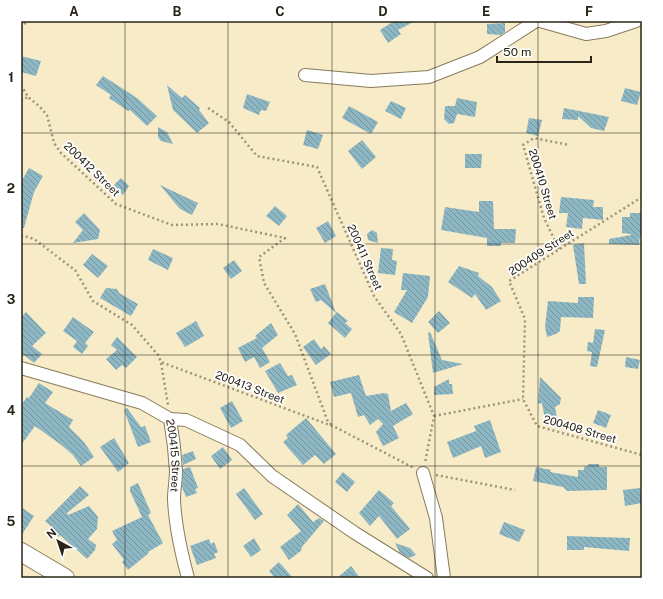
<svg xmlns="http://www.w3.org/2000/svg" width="663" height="599" font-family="'Public Sans',sans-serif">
<defs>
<pattern id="building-back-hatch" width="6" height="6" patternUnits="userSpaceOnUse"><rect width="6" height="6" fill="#8eb7c4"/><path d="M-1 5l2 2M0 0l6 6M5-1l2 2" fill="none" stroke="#74959e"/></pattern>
</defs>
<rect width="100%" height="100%" fill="#f8ecc8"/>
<g fill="url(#building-back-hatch)">
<path d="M394,21H415L398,30L401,34L388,43L380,30Z"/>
<path d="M505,23V32L501,35L487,34V24Z"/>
<path d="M21,56L41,61L36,76L21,72Z"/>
<path d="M103,76L137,98L157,116L147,126L130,110L128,111L109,98L111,95L96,85Z"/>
<path d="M167,85L182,98L185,95L200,108L199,110L209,123L197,133L173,110Z"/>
<path d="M625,88L641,92L637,105L621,101Z"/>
<path d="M247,94L270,102L266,111L261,110L259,115L243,108Z"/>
<path d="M457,98L477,102L475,117L457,114L454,123L449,124L444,119L445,106H455Z"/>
<path d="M391,101L406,108L401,119L385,111Z"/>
<path d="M349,106L378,122L371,134L342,118Z"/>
<path d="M564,108L609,117L604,131L591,128L578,116V120L562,119Z"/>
<path d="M529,118L542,120L538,136L526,133Z"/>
<path d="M158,127L167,132L173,144L161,141L158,137Z"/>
<path d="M307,130L323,135L318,149L303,145Z"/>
<path d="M362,140L376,157L362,169L348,151Z"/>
<path d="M465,154H482L481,168H465Z"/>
<path d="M29,168L43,176L34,192L24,228H21V182Z"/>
<path d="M121,178L129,186L123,195L114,185Z"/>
<path d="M160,185L198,203L192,215L180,209Z"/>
<path d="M561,197L594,200L593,207H603V220L583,218L582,229L566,227L568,213H559Z"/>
<path d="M479,201H493L494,229H516L515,243H501V246H487V238L441,230L445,207L479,212Z"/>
<path d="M275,206L287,216L279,226L266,216Z"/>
<path d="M84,213L100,230L98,239L73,243L83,230L75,222Z"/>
<path d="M630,213H641L642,235H640L639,245L609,244V239L631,235V234L622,233V217H630Z"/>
<path d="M328,221L336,236L325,243L316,228Z"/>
<path d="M372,230L377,233L378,243L368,240L367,234Z"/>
<path d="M584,243L586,284H579L573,245Z"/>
<path d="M381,248L393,249L392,260L397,261L395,275L378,273Z"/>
<path d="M153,249L173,258L168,270L148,260Z"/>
<path d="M92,254L108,266L98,278L83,265Z"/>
<path d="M234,260L242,271L231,279L223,268Z"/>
<path d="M459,266L479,273L478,276L492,287L501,301L486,310L475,294L472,298L448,282Z"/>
<path d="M403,273L430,276L428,297L412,323L394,312L407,290H401Z"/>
<path d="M325,284L336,313L337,312L348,321L345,323L352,329L345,338L328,323L336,313L321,300L316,302L310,289Z"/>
<path d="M106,288L117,289L119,293L138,304L131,316L100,298Z"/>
<path d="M578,297H594L593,318L561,317L560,331L556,334L547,337L545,327L548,301L578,303Z"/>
<path d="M439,311L450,323L438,333L428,322Z"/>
<path d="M26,312L46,333L32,346L42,354L34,363L24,355L21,357V317Z"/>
<path d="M73,317L94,332L85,343L88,346L82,354L73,347L77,341L63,331Z"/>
<path d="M196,321L204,336L185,347L176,333Z"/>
<path d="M271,323L278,335L262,348L270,362L260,368L254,357L245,362L238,348L257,338L255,336Z"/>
<path d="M595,329L605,330L597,367L590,366L592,352L587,351L588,342L593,343Z"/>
<path d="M430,332L442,360L463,364L433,373L428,333Z"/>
<path d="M117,337L137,357L126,368L122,365L116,370L106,359L117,350L111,345Z"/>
<path d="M314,339L321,349L324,346L331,354L316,365L303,347Z"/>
<path d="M626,357L640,360L638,369L625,367Z"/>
<path d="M280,363L288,376L292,375L297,385L278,393L265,371Z"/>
<path d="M359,375L366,396L384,393L388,394L391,411L406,403L413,414L393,426L399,438L383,446L376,432L383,424L378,419L370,425L364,415L358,417L351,393L334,397L330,382Z"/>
<path d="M540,377L561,398L560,404L555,407L557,418L545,420L542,403L538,404Z"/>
<path d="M449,379V384H452L453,394L434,395V387Z"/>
<path d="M39,383L53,392L45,403L73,420L69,427L84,442L94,457L81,466L73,455L60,444L35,426L21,445V405L27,397L29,398Z"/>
<path d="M232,401L243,421L231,428L220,408Z"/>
<path d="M127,408L141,427L145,426L151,442L138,447L124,410Z"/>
<path d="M598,410L611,415L606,428L593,423Z"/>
<path d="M306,418L336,454L324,464L315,455L303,465L283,442L288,438L286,435Z"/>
<path d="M490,420L501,452L485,458L481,446L453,458L447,442L476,431L474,426Z"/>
<path d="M114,438L129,463L118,472L100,447Z"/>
<path d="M223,447L232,460L220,469L211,456Z"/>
<path d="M193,451L196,459L183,465L182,455Z"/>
<path d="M588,464H599V467H607V490L567,491L563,487L533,481L536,467L551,470L550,472L578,477V470H584V467L588,466Z"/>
<path d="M190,467L198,488L195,489L197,493L186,497L182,487L183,469Z"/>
<path d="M343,472L355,482L347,492L335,482Z"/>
<path d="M138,483L151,513L148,515L163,543L148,552L149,553L128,570L122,562L124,560L112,544L117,540L112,531L142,517L130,491V487Z"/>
<path d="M80,486L89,495L67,513L68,515L89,506L98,517L97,529L88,539L96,545L95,550L87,559L60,535L59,537L50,529L52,527L45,521Z"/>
<path d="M244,488L263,514L255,520L236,494Z"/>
<path d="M640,488L642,503L625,506L623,490Z"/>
<path d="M379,490L394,503L391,506L410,529L397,539L379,516L370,526L359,513Z"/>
<path d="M298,504L313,522L319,518L324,521L301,548L302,550L289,560L280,547L301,531L287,515Z"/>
<path d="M21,507L34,516L21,536Z"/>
<path d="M504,522L525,530L519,542L499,534Z"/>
<path d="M567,536L630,538L629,551L584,547V550H567Z"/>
<path d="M254,538L261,550L251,557L243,546Z"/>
<path d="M209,539L211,544L214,542L218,552L214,554L216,558L197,565L190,546Z"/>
<path d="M395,543L410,548L416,555L409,558L400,553Z"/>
<path d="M279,562L293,578H275L269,571Z"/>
<path d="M351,566L360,578H337Z"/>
</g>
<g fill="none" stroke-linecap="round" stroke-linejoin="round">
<g stroke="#877c5c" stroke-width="14">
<g id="street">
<path d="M540,21L586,34L606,31L636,21"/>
<path d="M305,75L371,81L429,77L480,57L536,21"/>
<path id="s1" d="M21,368L142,403L170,419C173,436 175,453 176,471C176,480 174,490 174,499C175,525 181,552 188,578"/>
<path d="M170,419L186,420L240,445L272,476L355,533L427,578"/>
<path d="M423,473L436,518L444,578"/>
</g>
</g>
<g stroke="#877c5c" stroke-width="20">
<path id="secondary" d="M21,552L65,578"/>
</g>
<g stroke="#9c9379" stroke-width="2.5" stroke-dasharray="2 3" stroke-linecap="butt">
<path d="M21,28L27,21"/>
<path d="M21,85L28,97L39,106L47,115L54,143L61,153L116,204L172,225L218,224L285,238L259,257L264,283L295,334L328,422L332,425"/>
<path d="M21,101L28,97"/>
<path d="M208,108L229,122L257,156L317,167L374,296L401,334L434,416L425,463"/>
<path d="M642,197L509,281L525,319L523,399L537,426L642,455"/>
<path d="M21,235L34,239L75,270L93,301L132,325L158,355L161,362L335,427L414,468"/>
<path d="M559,249L544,218L523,145L534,138L569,145"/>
<path d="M161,363L168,405"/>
<path d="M434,416L523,399"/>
<path d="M436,475L515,490"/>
</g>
<use href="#street" stroke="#fff" stroke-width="12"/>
<use href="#secondary" stroke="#fff" stroke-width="18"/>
</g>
<path fill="none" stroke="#292417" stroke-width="1" stroke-opacity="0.55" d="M125,21V578M228,21V578M332,21V578M435,21V578M538,21V578M21,133H642M21,244H642M21,355H642M21,466H642"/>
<g text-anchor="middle" stroke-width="3.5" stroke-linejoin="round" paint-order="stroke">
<g font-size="11" fill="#292417" stroke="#fff">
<text transform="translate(92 169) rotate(44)" y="4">200412 Street</text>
<text transform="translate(543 184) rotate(73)" y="4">200410 Street</text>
<text transform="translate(541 252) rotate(-33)" y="4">200409 Street</text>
<text transform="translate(365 257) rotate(66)" y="4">200411 Street</text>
<text transform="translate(250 387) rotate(21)" y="4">200413 Street</text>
<text transform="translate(580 429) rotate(16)" y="4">200408 Street</text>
<text dy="4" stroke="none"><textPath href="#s1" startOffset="195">200415 Street</textPath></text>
</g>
</g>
<rect width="663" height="599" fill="none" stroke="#ffffff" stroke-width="44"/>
<g transform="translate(58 541) rotate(320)" stroke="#ffffff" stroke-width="3" paint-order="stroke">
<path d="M0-3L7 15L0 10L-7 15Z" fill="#292417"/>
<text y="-6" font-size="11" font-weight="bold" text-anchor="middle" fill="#292417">N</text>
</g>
<path d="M497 56v6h94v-6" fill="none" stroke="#292417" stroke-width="2"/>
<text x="503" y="56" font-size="12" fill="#292417" stroke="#ffffff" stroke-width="3" paint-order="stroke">50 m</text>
<rect x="22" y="22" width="619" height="555" fill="none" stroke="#292417" stroke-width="1.5"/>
<g font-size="13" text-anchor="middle" font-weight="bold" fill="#292417">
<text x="74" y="16">A</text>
<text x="177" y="16">B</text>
<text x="280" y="16">C</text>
<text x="383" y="16">D</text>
<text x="486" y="16">E</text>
<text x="589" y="16">F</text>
<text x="11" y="82">1</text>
<text x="11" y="193">2</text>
<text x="11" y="304">3</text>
<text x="11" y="415">4</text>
<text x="11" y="526">5</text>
</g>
</svg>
